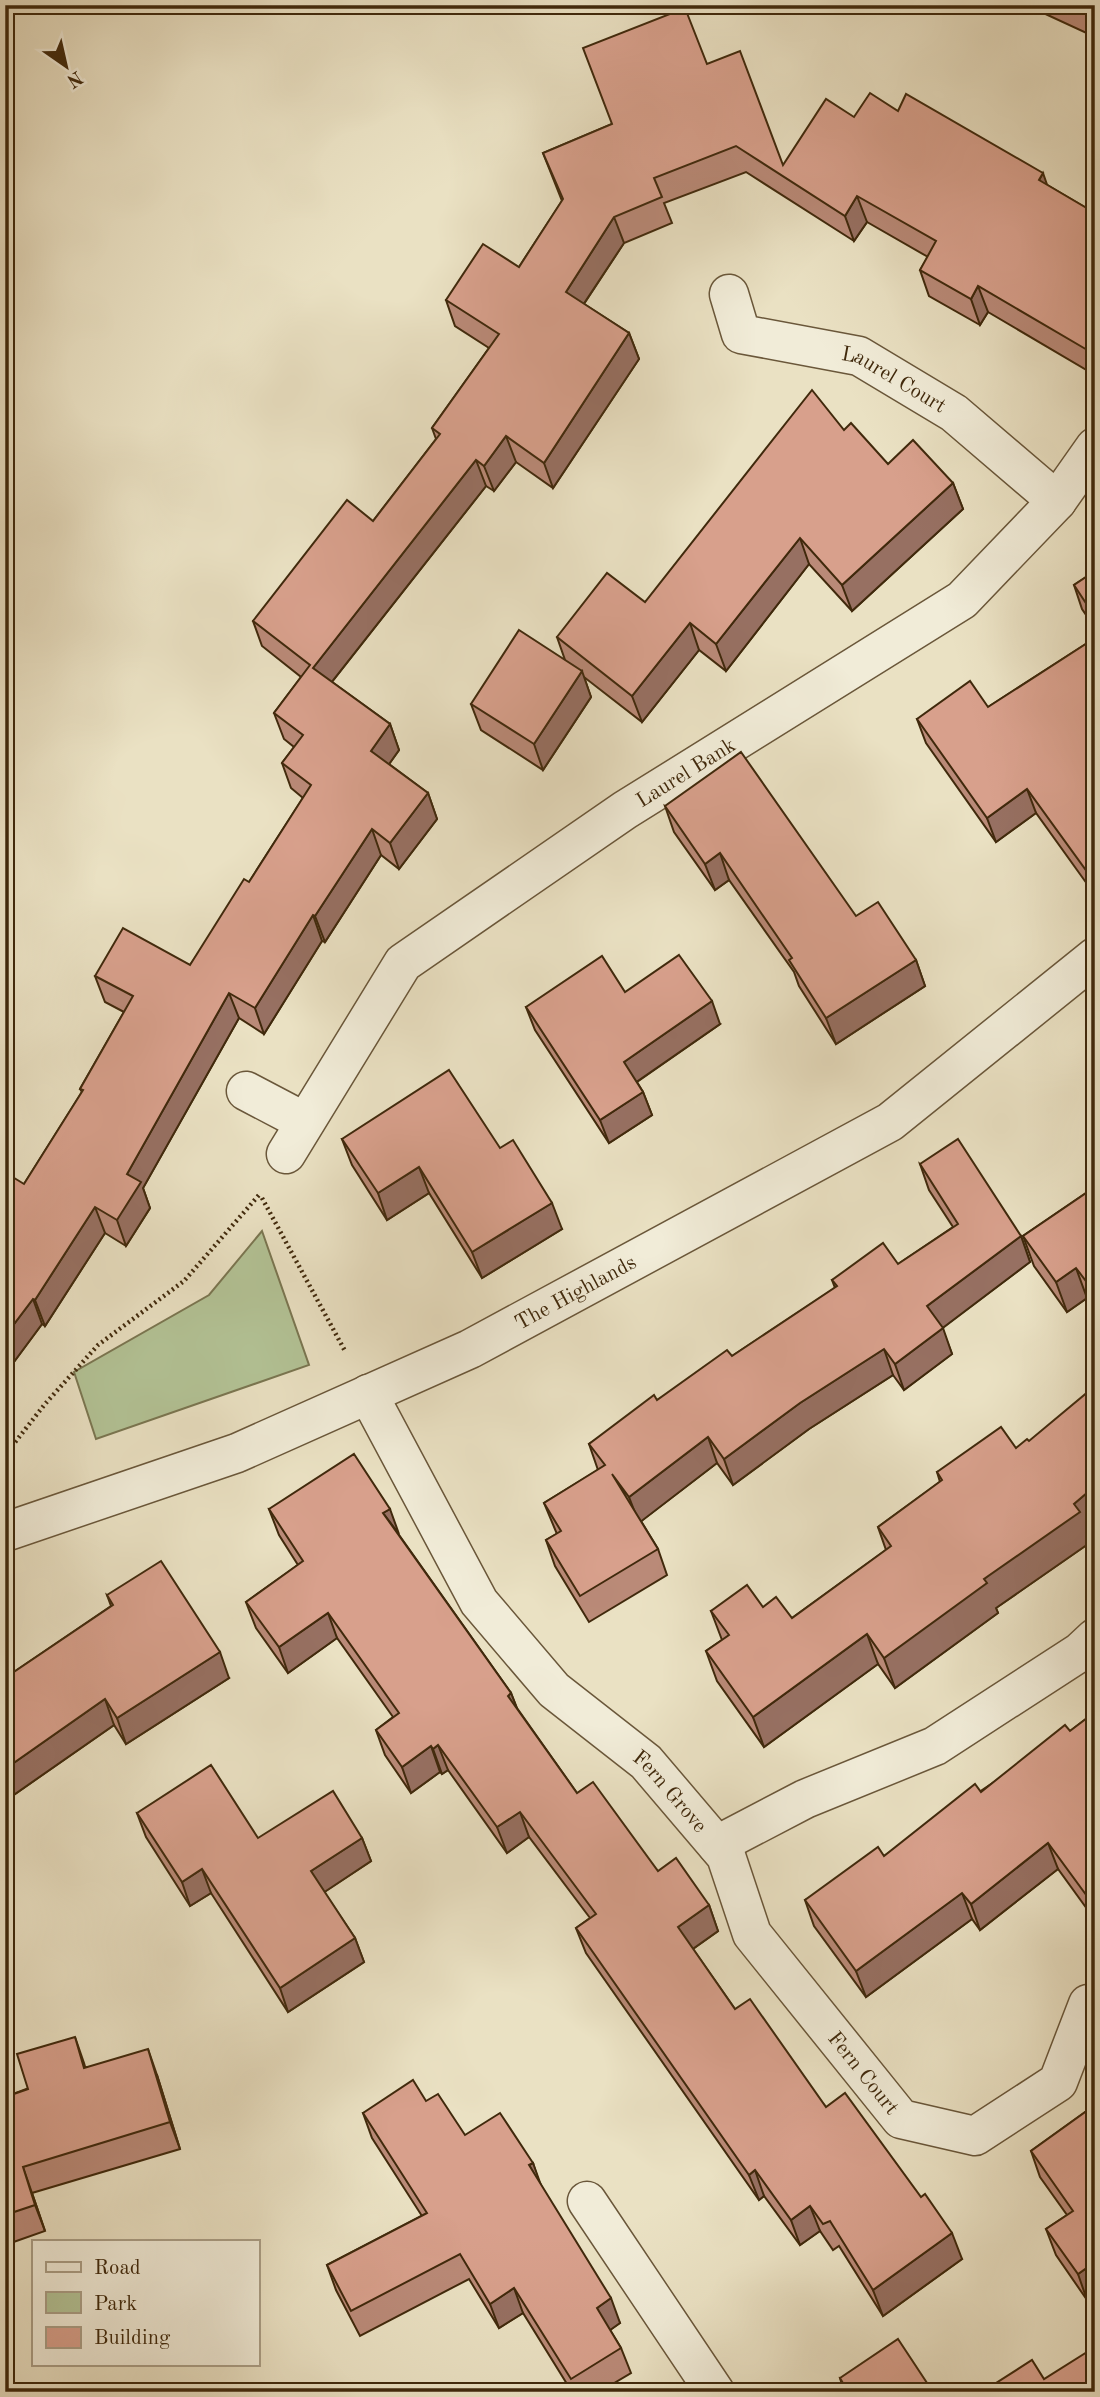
<svg xmlns="http://www.w3.org/2000/svg" width="1100" height="2397" font-family="'Old Standard TT',serif">
<rect width="100%" height="100%" fill="#eae1c3"/>
<filter id="stains"><feTurbulence type="fractalNoise" baseFrequency=".00286" numOctaves="4"/><feColorMatrix values="0 0 0 0 .2 0 0 0 0 .09 0 0 0 0 .02 0 0 0 .5 -.17"/></filter>
<radialGradient id="worn" r=".72"><stop offset=".6" stop-color="#630" stop-opacity="0"/><stop offset="1" stop-color="#630" stop-opacity=".3"/></radialGradient>
<path fill="#b3c396" stroke="#7a7651" stroke-width="2" d="M262,1231L309,1365L96,1439L74,1372L209,1295Z"/>
<g fill="none" stroke-linecap="round" stroke-linejoin="round">
<g stroke="#6a573a" stroke-width="41">
<g id="minor">
<path id="s1" d="M729,294L741,334L859,356L954,413L1057,501"/>
<path d="M246,1091L305,1122"/>
<path id="s2" d="M286,1154L403,963L625,810L962,600L1057,501L1095,447"/>
<path id="s3" d="M368,1394L479,1602L554,1690L646,1762L726,1856L752,1934L901,2119L975,2136L1058,2082L1088,2004"/>
<path id="s4" d="M5,1532L237,1453L470,1349L890,1122L1095,957"/>
<path d="M717,1845L805,1799L935,1746L1080,1652L1095,1638"/>
<path d="M587,2201L715,2392"/>
</g>
</g>
<g stroke="#40290c" stroke-width="4.5" stroke-dasharray="2 3.5" stroke-linecap="butt">
<path d="M262,1198L345,1351"/>
<path d="M5,1455L45,1404L98,1345L184,1281L259,1195"/>
</g>
<use href="#minor" stroke="#f1ecd8" stroke-width="38"/>
</g>
<g fill="#ba8a78" stroke="#40290c" stroke-width="2">
<path d="M1026,5H1095V37Z"/>
<path d="M707,64L783,165L854,117L898,111L1047,185L1095,213V375L988,312L980,325L929,296L920,270L928,257L867,222L854,241L746,172L664,203L672,223L624,243L584,304L629,333L639,359L553,488L516,462L494,491L486,486L332,682L390,724L399,750L389,764L428,793L437,819L399,869L381,855L325,942L322,941L264,1034L239,1018L143,1188L150,1208L126,1246L105,1233L45,1326L42,1324L5,1374V1185L24,1184L82,1092L80,1089L124,1012L105,1002L95,976L190,965L249,882L303,798L291,788L282,763L294,747L284,739L274,713L301,677L262,646L253,621L373,521L436,439L432,428L489,348L455,326L446,300L519,267L562,201L543,153L612,124Z"/>
<path d="M844,430L888,464L953,483L963,509L852,611L809,564L726,671L699,650L642,722L584,677L591,697L543,770L481,730L471,704L565,660L557,637L645,602Z"/>
<path d="M1095,571V628L1082,609L1074,585Z"/>
<path d="M1095,638V895L1036,813L996,842L926,743L917,719L988,707Z"/>
<path d="M665,806L856,916L916,960L925,986L836,1044L799,986L794,972L729,880L715,890L674,832Z"/>
<path d="M625,992L720,1024L637,1082L643,1092L652,1115L609,1143L535,1030L526,1007Z"/>
<path d="M342,1139L500,1148L562,1229L482,1278L429,1193L387,1220L352,1165Z"/>
<path d="M920,1164L1021,1236L1030,1262L942,1328L952,1354L904,1390L893,1375L809,1429L733,1485L717,1463L641,1521L658,1549L667,1575L589,1622L555,1566L546,1540L557,1534L544,1503L598,1470L589,1444L657,1400L732,1356L835,1288L832,1280L898,1264L953,1227L929,1190Z"/>
<path d="M1095,1187V1308L1087,1298L1067,1312L1034,1266L1023,1236Z"/>
<path d="M1016,1448L1087,1532L1091,1542L996,1608L998,1613L895,1688L878,1664L764,1747L717,1681L706,1651L722,1640L711,1611L763,1607L792,1618L886,1550L878,1527L940,1482L937,1472Z"/>
<path d="M269,1509L399,1535L511,1693L517,1708L577,1793L658,1871L709,1905L718,1931L693,1949L735,2009L826,2107L962,2259L883,2316L839,2246L833,2250L820,2231L800,2245L764,2196L759,2200L586,1953L576,1928L590,1918L529,1837L507,1853L448,1770L442,1774L440,1772L411,1793L385,1755L376,1730L393,1717L337,1638L288,1673L256,1628L246,1602L298,1565L279,1535Z"/>
<path d="M107,1595L229,1678L126,1744L114,1725L5,1801V1678L111,1606Z"/>
<path d="M1095,1712V1920L1058,1869L980,1930L972,1919L866,1997L814,1926L805,1900L884,1856L1070,1731Z"/>
<path d="M137,1813L258,1838H362L371,1861L324,1892L355,1938L364,1962L288,2012L211,1893L190,1906L146,1837Z"/>
<path d="M85,2067L157,2075L180,2149L32,2193L45,2231L5,2245V2097Z"/>
<path d="M426,2101L465,2135L533,2163L539,2182L620,2323L610,2330L621,2348L631,2373L599,2392H572L523,2313L499,2328L469,2279L360,2336L336,2290L327,2265L422,2216L372,2138L363,2113Z"/>
<path d="M1095,2105L1087,2300L1056,2255L1046,2229L1067,2215L1040,2177L1031,2151Z"/>
<path d="M840,2378L933,2392H844Z"/>
</g>
<g fill="#977062" stroke="#40290c" stroke-width="2">
<path d="M1043,173L1052,199L1039,180Z"/>
<path d="M857,196L867,222L854,241L845,216Z"/>
<path d="M614,217L624,243L575,317L566,292Z"/>
<path d="M978,286L988,312L980,325L971,299Z"/>
<path d="M629,333L639,359L553,488L544,463Z"/>
<path d="M1095,341V368L1089,351Z"/>
<path d="M506,436L516,462L494,491L484,466Z"/>
<path d="M476,460L486,486L323,693L313,668Z"/>
<path d="M953,483L963,509L852,611L842,585Z"/>
<path d="M800,538L809,564L726,671L716,644Z"/>
<path d="M690,623L699,650L642,722L632,696Z"/>
<path d="M582,671L591,697L543,770L534,744Z"/>
<path d="M390,724L399,750L380,777L371,751Z"/>
<path d="M1095,765V791L1087,771Z"/>
<path d="M1027,789L1036,813L996,842L987,818Z"/>
<path d="M428,793L437,819L399,869L390,843Z"/>
<path d="M372,829L381,855L325,942L315,916Z"/>
<path d="M720,853L729,880L715,890L705,864Z"/>
<path d="M1095,868V893L1088,873Z"/>
<path d="M313,915L322,941L264,1034L255,1008Z"/>
<path d="M916,960L925,986L836,1044L826,1018Z"/>
<path d="M229,993L239,1018L143,1188L150,1208L126,1246L117,1220L127,1174Z"/>
<path d="M712,1001L720,1024L632,1085L624,1062Z"/>
<path d="M643,1092L652,1115L609,1143L600,1120Z"/>
<path d="M419,1167L429,1193L387,1220L378,1193Z"/>
<path d="M552,1203L562,1229L482,1278L472,1252Z"/>
<path d="M95,1207L105,1233L45,1326L35,1300Z"/>
<path d="M1021,1236L1030,1262L936,1333L927,1306Z"/>
<path d="M1076,1268L1087,1298L1067,1312L1056,1282Z"/>
<path d="M33,1299L42,1324L5,1374V1336Z"/>
<path d="M943,1328L952,1354L904,1390L895,1364Z"/>
<path d="M884,1349L893,1375L809,1429L733,1485L724,1459L800,1403Z"/>
<path d="M708,1437L717,1463L639,1523L629,1497Z"/>
<path d="M1095,1486V1526L1087,1532L1091,1542L996,1608L998,1613L895,1688L884,1658L984,1579Z"/>
<path d="M390,1509L399,1534L383,1513Z"/>
<path d="M328,1613L337,1638L288,1673L279,1647Z"/>
<path d="M867,1634L878,1664L764,1747L753,1717Z"/>
<path d="M220,1652L229,1678L126,1744L117,1718Z"/>
<path d="M511,1693L521,1719L508,1696Z"/>
<path d="M105,1699L114,1725L5,1801V1769Z"/>
<path d="M438,1745L448,1770L442,1774L433,1749Z"/>
<path d="M431,1746L440,1772L411,1793L402,1767Z"/>
<path d="M520,1812L529,1837L507,1853L497,1827Z"/>
<path d="M362,1838L371,1861L320,1895L311,1871Z"/>
<path d="M1048,1843L1058,1869L980,1930L971,1904Z"/>
<path d="M202,1869L211,1893L190,1906L182,1882Z"/>
<path d="M962,1893L972,1919L866,1997L856,1971Z"/>
<path d="M709,1905L718,1931L687,1953L678,1927Z"/>
<path d="M355,1938L364,1962L288,2012L280,1988Z"/>
<path d="M75,2037L84,2063L93,2094L84,2068Z"/>
<path d="M148,2049L157,2075L180,2149L170,2122Z"/>
<path d="M533,2163L542,2188L529,2165Z"/>
<path d="M23,2167L32,2193L45,2231L35,2205Z"/>
<path d="M755,2170L764,2196L759,2200L749,2175Z"/>
<path d="M810,2206L820,2231L800,2245L791,2220Z"/>
<path d="M952,2233L962,2259L883,2316L873,2290Z"/>
<path d="M1095,2262V2295L1087,2300L1078,2274Z"/>
<path d="M514,2288L523,2313L499,2328L490,2304Z"/>
<path d="M611,2298L620,2323L606,2333L597,2308Z"/>
</g>
<g fill="#d8a08c" stroke="#40290c" stroke-width="2">
<path d="M1073,5H1095V15Z"/>
<path d="M685,8L707,64L740,51L783,165L826,99L854,117L870,93L898,111L906,94L1043,173L1039,180L1095,213V341L1089,351L978,286L971,299L920,270L936,241L857,196L845,216L736,146L654,178L662,197L614,217L566,292L629,333L544,463L506,436L484,466L476,460L313,668L390,724L371,751L428,793L390,843L372,829L315,916L313,915L255,1008L229,993L127,1174L141,1182L117,1220L95,1207L35,1300L33,1299L5,1336V1185L11,1176L24,1184L83,1090L80,1089L133,996L95,976L123,928L190,965L244,879L249,882L311,785L282,763L303,735L274,713L310,665L253,621L347,500L373,521L440,434L432,428L499,334L446,300L483,244L519,267L563,199L543,153L612,124L583,48Z"/>
<path d="M812,390L844,430L851,423L888,464L913,440L953,483L842,585L800,538L716,644L690,623L632,696L557,637L607,573L645,602Z"/>
<path d="M1095,571V617L1074,585Z"/>
<path d="M519,630L582,671L534,744L471,704Z"/>
<path d="M1095,638V733H1094L1095,735V765L1087,771L1095,781V868L1088,873L1027,789L987,818L917,719L970,681L988,707Z"/>
<path d="M741,752L856,916L878,902L916,960L826,1018L789,960L792,958L720,853L705,864L665,806Z"/>
<path d="M679,955L712,1001L624,1062L643,1092L600,1120L526,1007L602,956L625,992Z"/>
<path d="M449,1070L500,1148L513,1140L552,1203L472,1252L419,1167L378,1193L342,1139Z"/>
<path d="M1095,1112V1120L1091,1115Z"/>
<path d="M958,1139L1021,1236L927,1306L943,1328L895,1364L884,1349L800,1403L724,1459L708,1437L629,1497L612,1474L658,1549L580,1596L546,1540L561,1531L544,1503L605,1465L589,1444L654,1395L657,1400L727,1350L732,1356L837,1286L832,1280L883,1243L898,1264L958,1224L920,1164Z"/>
<path d="M1095,1187V1293L1076,1268L1056,1282L1023,1236Z"/>
<path d="M1095,1386V1486L1074,1504L1080,1512L984,1579L987,1583L884,1658L867,1634L753,1717L706,1651L729,1635L711,1611L747,1585L763,1607L776,1597L792,1618L891,1546L878,1527L942,1480L937,1472L1001,1427L1016,1448L1027,1439L1029,1441Z"/>
<path d="M354,1454L390,1509L383,1513L511,1693L508,1696L577,1793L593,1782L658,1871L676,1858L709,1905L678,1927L735,2009L750,1999L826,2107L845,2093L921,2197L925,2194L952,2233L873,2290L830,2221L823,2224L810,2206L791,2220L755,2170L749,2175L576,1928L596,1914L520,1812L497,1827L438,1745L433,1749L431,1746L402,1767L376,1730L399,1713L328,1613L279,1647L246,1602L303,1561L269,1509Z"/>
<path d="M161,1561L220,1652L117,1718L105,1699L5,1769V1678L113,1605L107,1595Z"/>
<path d="M1095,1712V1907L1048,1843L971,1904L962,1893L856,1971L805,1900L878,1847L884,1856L975,1784L981,1792L1065,1725L1070,1731Z"/>
<path d="M211,1765L258,1838L333,1791L362,1838L311,1871L355,1938L280,1988L202,1869L182,1882L137,1813Z"/>
<path d="M75,2037L84,2068L148,2049L170,2122L23,2167L35,2205L5,2215V2097L28,2089L17,2054Z"/>
<path d="M413,2080L426,2101L438,2094L465,2135L500,2113L533,2163L529,2165L611,2298L597,2308L621,2348L571,2379L514,2288L490,2304L460,2254L351,2311L327,2265L427,2213L363,2113Z"/>
<path d="M1095,2105V2262L1078,2274L1046,2229L1073,2211L1031,2151Z"/>
<path d="M898,2339L933,2392H848L840,2378Z"/>
<path d="M1095,2347V2392H982L1032,2360L1044,2379Z"/>
</g>
<g text-anchor="middle" stroke-width="5" stroke-linejoin="round" paint-order="stroke">
<g font-size="21" fill="#40290c" stroke="#f1ecd8">
<text dy="7" stroke="none"><textPath href="#s1" startOffset="203">Laurel Court</textPath></text>
<text dy="7" stroke="none"><textPath href="#s2" startOffset="565">Laurel Bank</textPath></text>
<text dy="7" stroke="none"><textPath href="#s4" startOffset="620">The Highlands</textPath></text>
<text dy="7" stroke="none"><textPath href="#s3" startOffset="506">Fern Grove</textPath></text>
<text dy="7" stroke="none"><textPath href="#s3" startOffset="852">Fern Court</textPath></text>
</g>
</g>
<rect width="1100" height="2397" fill="none" stroke="#eae1c3" stroke-width="28"/>
<rect x="7" y="7" width="1086" height="2383" fill="none" stroke="#40290c" stroke-width="3.5"/>
<rect x="14" y="14" width="1072" height="2369" fill="none" stroke="#40290c" stroke-width="2"/>
<rect x="32" y="2240" width="228" height="126" fill="#f1ecd8" stroke="#aa9e86" stroke-width="2"/>
<rect x="46" y="2262" width="35" height="10" fill="#f1ecd8" stroke="#aa9e86" stroke-width="2"/>
<text x="94" y="2274" font-size="21" fill="#40290c">Road</text>
<rect x="46" y="2292" width="35" height="21" fill="#b3c396" stroke="#aa9e86" stroke-width="2"/>
<text x="94" y="2310" font-size="21" fill="#40290c">Park</text>
<rect x="46" y="2327" width="35" height="21" fill="#d8a08c" stroke="#aa9e86" stroke-width="2"/>
<text x="94" y="2344" font-size="21" fill="#40290c">Building</text>
<g transform="translate(66 66) rotate(146)" stroke="#f1ecd8" stroke-width="5" paint-order="stroke">
<path d="M0-5L12 26L0 18L-12 26Z" fill="#40290c"/>
<text y="-10" font-size="19" font-weight="bold" text-anchor="middle" fill="#40290c">N</text>
</g>
<rect width="100%" height="100%" filter="url(#stains)"/>
<rect width="100%" height="100%" fill="url(#worn)"/>
</svg>
